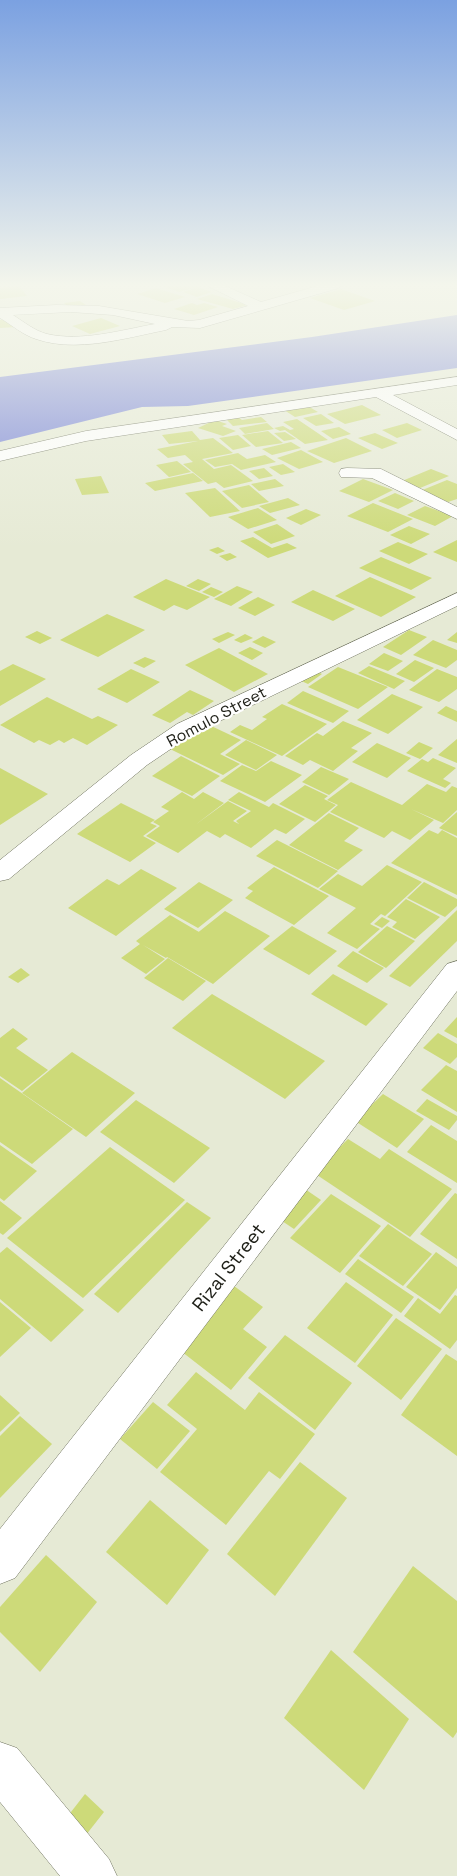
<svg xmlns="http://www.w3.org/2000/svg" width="457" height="1876" font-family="'Space Grotesk',sans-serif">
<rect width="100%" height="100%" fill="#e6ead5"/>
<path fill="#7985d7" d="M457,315V368L188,406L142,407L0,442V377L312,337Z"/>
<g fill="#cdda79">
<path d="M160,285H200V286L179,292Z"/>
<path d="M19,286L27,296L0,299V288Z"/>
<path d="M198,287L212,292L197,297L183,292Z"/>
<path d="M156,288L185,297L165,303L137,294Z"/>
<path d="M341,289L375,301L344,310L310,298Z"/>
<path d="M212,294L248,305L233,309L197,299Z"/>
<path d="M80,301L86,305L69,308L64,303Z"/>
<path d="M192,303L197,305L204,303L218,307L194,315L174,309Z"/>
<path d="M101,318L120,326L90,334L72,326Z"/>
<path d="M0,320H16V327L0,328Z"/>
<path d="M306,405L318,412L295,417L284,410Z"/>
<path d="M362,405L381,415L345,424L327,414Z"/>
<path d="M321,414L334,423L316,426L303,418Z"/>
<path d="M238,417L242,420L261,417L267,422L233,426L226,419Z"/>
<path d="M297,419L328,440L305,444L285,430L280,431L274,428L283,426L290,430L294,429L283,422Z"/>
<path d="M215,420L227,424L222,426L236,431L223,436L198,428Z"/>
<path d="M267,423L274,429L245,434L239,428Z"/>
<path d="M407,423L422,430L397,438L382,430Z"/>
<path d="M339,427L351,434L333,439L321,431Z"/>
<path d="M192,431L200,440L213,438L233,453L202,459L214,469L231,465L253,481L224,488L216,482L208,484L183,464L193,462L185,455L168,458L157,449L198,441L169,444L162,435Z"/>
<path d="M268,431L283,443L256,447L242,435Z"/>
<path d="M285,432L296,439L284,441L274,433Z"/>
<path d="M375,433L398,443L382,449L358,438Z"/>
<path d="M238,435L251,446L233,450L219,438Z"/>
<path d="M346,438L372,451L334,463L307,451Z"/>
<path d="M291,442L301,448L272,455L262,449Z"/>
<path d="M301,450L323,462L299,469L277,458Z"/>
<path d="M238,453L247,459L265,455L276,462L241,470L232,464L215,467L205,460Z"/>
<path d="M177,461L191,472L169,477L156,465Z"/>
<path d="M283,464L295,472L281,475L269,467Z"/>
<path d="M264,468L273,476L259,479L249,471Z"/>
<path d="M431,469L449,476L420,488L402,481Z"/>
<path d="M193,473L203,481L155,491L145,483Z"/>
<path d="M101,476L109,493L82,495L75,479Z"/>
<path d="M275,479L284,486L259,491L251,484Z"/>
<path d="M363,479L393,490L369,502L339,491Z"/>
<path d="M447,480L457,484V499L448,502L420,491Z"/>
<path d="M249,485L269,502L242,508L222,491Z"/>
<path d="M215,488L240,511L210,517L185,493Z"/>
<path d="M395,493L414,501L398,509L378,501Z"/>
<path d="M288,498L300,505L270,513L259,506Z"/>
<path d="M373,503L413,519L388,532L347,516Z"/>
<path d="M425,506L453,516L435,526L407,515Z"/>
<path d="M258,508L277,520L248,529L228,517Z"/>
<path d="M306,509L321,515L301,525L286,518Z"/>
<path d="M277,524L295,536L271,544L253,532Z"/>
<path d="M409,526L430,534L411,544L390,535Z"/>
<path d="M253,537L272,548L287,543L297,548L268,558L240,541Z"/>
<path d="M457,540V562L433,552Z"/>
<path d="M398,542L428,554L409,564L379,551Z"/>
<path d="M218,547L225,551L217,554L209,550Z"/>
<path d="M230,553L237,557L227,561L219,556Z"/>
<path d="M381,557L432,578L411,590L359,568Z"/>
<path d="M370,577L416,597L381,617L335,596Z"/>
<path d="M166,579L210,597L187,610L174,605L164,611L133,597Z"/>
<path d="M198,579L211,584L199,591L186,586Z"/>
<path d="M237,586L253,592L231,606L214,599Z"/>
<path d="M211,587L223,592L214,597L202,592Z"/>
<path d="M313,590L355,609L333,621L291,602Z"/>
<path d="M258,597L275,605L255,616L238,608Z"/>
<path d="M107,614L145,630L98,657L60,640Z"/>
<path d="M409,630L427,637L401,655L383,647Z"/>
<path d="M37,631L52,638L40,644L25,637Z"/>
<path d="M228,632L235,635L219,643L212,639Z"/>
<path d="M457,632V643L447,640Z"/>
<path d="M245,634L253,638L241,643L234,640Z"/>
<path d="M263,636L276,642L265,648L252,642Z"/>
<path d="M433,640L457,650V660L446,668L413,655Z"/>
<path d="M250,647L263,653L252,660L238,653Z"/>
<path d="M219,648L268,674L234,692L185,665Z"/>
<path d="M384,653L403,661L388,671L369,664Z"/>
<path d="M145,657L156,661L144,668L133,663Z"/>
<path d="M415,660L434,668L414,682L396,674Z"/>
<path d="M13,664L46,679L0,706V671Z"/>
<path d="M369,666L405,681L394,689L358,673Z"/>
<path d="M338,667L388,687L358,709L308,687Z"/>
<path d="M131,669L160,682L127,703L97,689Z"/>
<path d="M437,669L457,677V689L439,702L409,690Z"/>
<path d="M314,670L322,674L308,684L299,680Z"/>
<path d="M190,690L214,701L193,715L187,712L170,723L152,715Z"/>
<path d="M303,691L349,711L333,723L287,703Z"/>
<path d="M392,694L423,707L388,734L357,720Z"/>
<path d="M47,697L92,719L98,716L118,725L87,745L73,738L64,743L59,740L50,745L39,740L34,743L0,725Z"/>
<path d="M282,704L327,724L282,756L230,732L240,725L252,730L267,719L262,717Z"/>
<path d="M446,706L457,711V722L437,713Z"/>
<path d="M343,721L372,733L351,748L358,751L333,771L310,760L303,765L285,756L317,733L323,736Z"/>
<path d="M207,724L241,740L220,754L240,764L223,775L170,749Z"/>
<path d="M457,739V763L438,755Z"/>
<path d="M246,740L277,755L256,770L225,755Z"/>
<path d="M419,742L433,748L420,759L406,753Z"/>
<path d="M377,743L411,758L387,778L352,762Z"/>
<path d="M181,756L220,776L192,796L152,776Z"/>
<path d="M433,758L456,768L443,779L451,783L445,788L407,771L422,759L428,762Z"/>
<path d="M271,761L302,775L265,802L220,781L242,765L256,771Z"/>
<path d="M321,767L349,779L329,795L302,782Z"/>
<path d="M0,768L48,794L0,825Z"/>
<path d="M351,782L402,805L427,784L446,792L452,786L457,788V810L443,823L411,809L434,820L410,840L392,831L384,838L330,812L338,805L327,800Z"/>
<path d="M305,785L328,796L324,799L336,805L315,822L279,804Z"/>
<path d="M182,792L194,799L203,792L224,803L195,825L228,801L247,811L233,821L239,824L236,821L251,811L228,800L239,792L269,807L273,803L305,819L286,834L275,829L251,848L225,834L220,838L207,831L178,853L146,836L160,826L153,822L169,811L161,807Z"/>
<path d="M121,803L155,820L150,823L157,826L143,836L156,843L130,862L77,834Z"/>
<path d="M457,812V836L439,828Z"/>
<path d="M329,813L359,828L344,841L363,850L338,870L289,845Z"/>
<path d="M429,830L438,834L442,830L457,838V895L391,863Z"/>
<path d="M277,840L338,871L318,888L256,856Z"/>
<path d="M387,865L422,882L385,916L381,914L370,924L380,929L357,949L327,933L356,908L319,889L338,874L362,886Z"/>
<path d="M274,867L329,896L294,925L245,898L253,891L247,888Z"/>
<path d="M141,869L177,888L116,936L68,908L107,879L119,885Z"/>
<path d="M199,882L233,900L198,928L164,909Z"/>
<path d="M424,882L457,899V906L445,917L407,898Z"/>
<path d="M406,899L440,917L415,939L392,927L397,922L387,917Z"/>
<path d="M457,910V941L410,987L389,976Z"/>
<path d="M225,911L270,936L213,984L167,957L166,958L143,945L165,959L146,974L121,958L140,944L136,941L170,915L199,932L191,938Z"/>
<path d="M382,917L390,921L382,928L374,924Z"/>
<path d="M292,926L337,951L309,975L263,949Z"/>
<path d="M387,926L415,941L386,968L358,952Z"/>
<path d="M353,951L384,968L367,983L337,966Z"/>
<path d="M168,958L206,981L183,1001L144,978Z"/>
<path d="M21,968L30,975L18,983L8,977Z"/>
<path d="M333,974L388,1004L366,1026L311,994Z"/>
<path d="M212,994L325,1061L285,1099L172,1028Z"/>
<path d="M457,1017V1038L444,1031Z"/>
<path d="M13,1028L28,1039L16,1048L48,1070L22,1091L0,1076V1038Z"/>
<path d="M438,1033L457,1044V1057L450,1064L423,1048Z"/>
<path d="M72,1052L135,1093L86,1137L22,1093Z"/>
<path d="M446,1065L457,1071V1112L421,1090Z"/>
<path d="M0,1078L73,1129L32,1164L0,1142Z"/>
<path d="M383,1094L424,1119L397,1148L355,1121Z"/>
<path d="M427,1099L457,1116V1120L449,1130L416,1111Z"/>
<path d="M136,1100L210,1148L174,1183L100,1132Z"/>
<path d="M431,1125L457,1141V1183L407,1152Z"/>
<path d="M348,1139L380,1159L389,1149L452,1189L410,1237L314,1173Z"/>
<path d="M0,1145L37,1171L4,1201L0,1198Z"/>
<path d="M110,1147L185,1200L83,1298L7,1238Z"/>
<path d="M302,1187L321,1200L294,1229L282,1221Z"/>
<path d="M455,1193L457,1194V1259L420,1234Z"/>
<path d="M331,1194L381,1226L340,1273L290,1238Z"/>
<path d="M0,1201L22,1218L3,1235L0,1233Z"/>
<path d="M187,1202L211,1218L118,1313L94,1294Z"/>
<path d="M388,1224L432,1254L403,1286L359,1256Z"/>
<path d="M7,1247L84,1310L51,1342L0,1299V1253Z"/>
<path d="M436,1252L457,1267V1288L440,1310L406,1287Z"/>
<path d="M358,1259L414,1297L401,1313L345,1274Z"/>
<path d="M346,1282L393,1315L355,1363L307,1328Z"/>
<path d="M234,1286L263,1307L243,1329L267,1347L231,1390L177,1348Z"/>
<path d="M455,1295L457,1296V1340L450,1349L404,1316L418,1298L440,1314Z"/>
<path d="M0,1302L31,1328L0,1357Z"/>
<path d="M396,1318L442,1349L401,1400L357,1366Z"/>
<path d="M285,1335L352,1383L315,1430L248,1378Z"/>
<path d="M446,1354L457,1361V1456L401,1415Z"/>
<path d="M196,1372L245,1410L259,1392L315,1434L280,1479L269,1471L226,1525L160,1472L197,1429L167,1405Z"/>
<path d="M0,1395L20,1413L0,1432Z"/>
<path d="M153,1402L190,1431L157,1469L120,1439Z"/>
<path d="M20,1416L52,1444L0,1498V1436Z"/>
<path d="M300,1462L347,1498L275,1596L227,1554Z"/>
<path d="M150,1500L209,1550L167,1605L106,1552Z"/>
<path d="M46,1555L97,1602L40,1672L0,1632V1607Z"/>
<path d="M413,1566L457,1601V1732L453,1738L353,1652Z"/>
<path d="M331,1650L409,1719L364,1790L284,1718Z"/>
<path d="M85,1794L104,1812L82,1840L64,1821Z"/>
</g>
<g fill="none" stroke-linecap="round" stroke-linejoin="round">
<g stroke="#6d705d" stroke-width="1">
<g id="minor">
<path d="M206,285H223L261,302L321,285H341L339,288L200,328L172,327L166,330C125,338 77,353 36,339C23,335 12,325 0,318V308L56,305L99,306L188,321L199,320L248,306ZM71,312L113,315L155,324C121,330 82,342 47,334C35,331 24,322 13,315Z"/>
<path d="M457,377V385L393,395L457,429V440L376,397L86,441L0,461V451L86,431Z"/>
<path d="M347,468L381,469L457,507V519L372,478L341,477L339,473L341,469Z"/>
<path d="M457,593V606L193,734L147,765L9,879L0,881V860L131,755L177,724Z"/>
<path d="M457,961V991L15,1578L0,1584V1529L447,964Z"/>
<path d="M0,1742L17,1748L109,1859L117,1876H60L0,1802Z"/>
</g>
</g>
<use href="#minor" fill="#fff" fill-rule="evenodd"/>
</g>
<linearGradient id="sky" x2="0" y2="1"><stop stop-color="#7ba1e1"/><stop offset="0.52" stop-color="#f4f6ec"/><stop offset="1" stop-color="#f4f6ec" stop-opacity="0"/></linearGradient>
<rect width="457" height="548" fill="url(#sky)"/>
<g text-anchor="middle" stroke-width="4.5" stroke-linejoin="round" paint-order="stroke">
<g font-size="16" fill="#1e1f17" stroke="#fff">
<text transform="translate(216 716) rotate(-28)" y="6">Romulo Street</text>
</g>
<g font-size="19" fill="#1e1f17" stroke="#fff">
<text transform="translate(228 1267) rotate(-52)" y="7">Rizal Street</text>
</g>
</g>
</svg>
